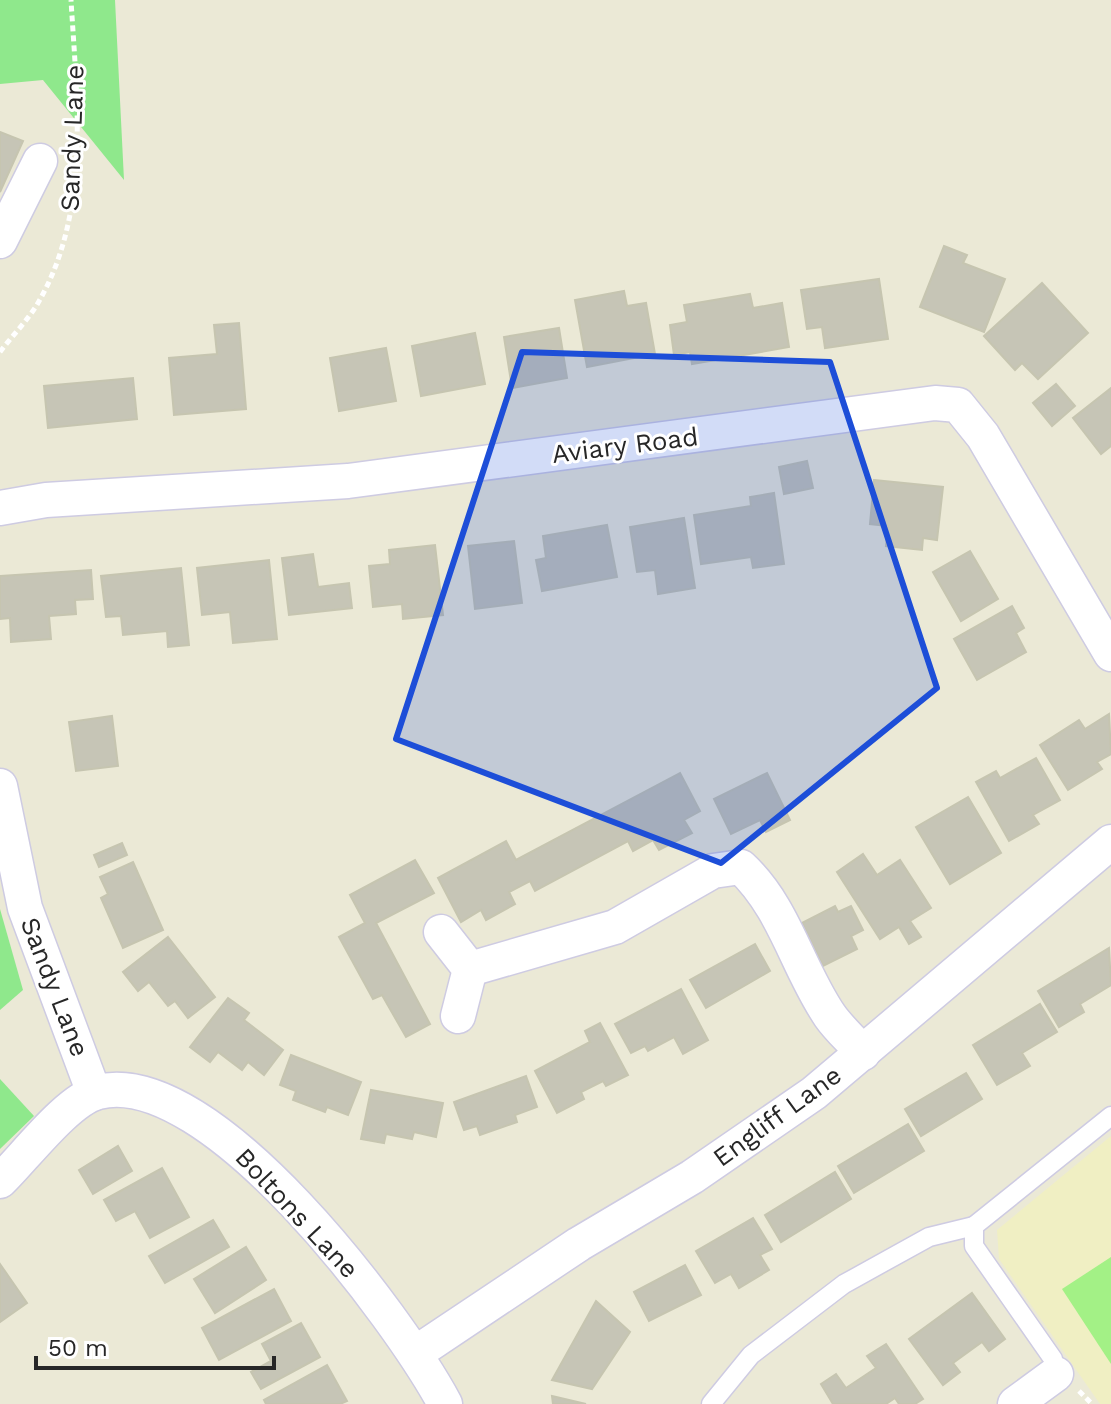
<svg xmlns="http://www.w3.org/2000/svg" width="1111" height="1404" font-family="'Work Sans',sans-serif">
<rect width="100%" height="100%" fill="#ebe9d6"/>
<path fill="#f0efc3" d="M1111,1136V1404H1100L999,1259L997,1230Z"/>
<g fill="#8fe88c">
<path d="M0,0H115L124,180L43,80L0,84Z"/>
<path d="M0,909L23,990L0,1010Z"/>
<path d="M0,1079L34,1116L0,1149Z"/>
</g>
<path fill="#a3f186" d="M1111,1257V1364L1062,1289Z"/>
<g fill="#c6c5b6" stroke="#c6c5b0" stroke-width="2">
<path d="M0,132L23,141L0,192Z"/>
<path d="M944,246L967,255L963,263L1005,279L984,332L920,307Z"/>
<path d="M879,279L888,339L825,348L822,327L807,329L801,290Z"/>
<path d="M1042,283L1088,333L1038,379L1022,363L1015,370L984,336Z"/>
<path d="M624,291L627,306L646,303L655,354L587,367L575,300Z"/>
<path d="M750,294L753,308L782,303L789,347L692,364L690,352L674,355L670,325L687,322L684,305Z"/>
<path d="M239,323L246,409L174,415L169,358L217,354L214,325Z"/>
<path d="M559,328L567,378L512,388L504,337Z"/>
<path d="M475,333L485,384L421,396L412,346Z"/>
<path d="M386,348L396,401L339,411L330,358Z"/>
<path d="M133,378L137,419L48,428L44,386Z"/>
<path d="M1056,384L1075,406L1052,426L1033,403Z"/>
<path d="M1111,388V446L1101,454L1073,418Z"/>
<path d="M807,461L813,488L784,494L779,467Z"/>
<path d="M874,480L943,487L937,540L923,538L922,550L886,546L888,526L870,524Z"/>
<path d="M774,493L784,564L753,568L751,557L701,564L694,515L751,506L750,497Z"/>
<path d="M684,518L695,588L658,594L655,570L637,572L630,527Z"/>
<path d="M607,525L617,577L542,591L536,560L546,558L543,536Z"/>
<path d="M514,541L522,603L475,609L468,546Z"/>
<path d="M435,545L443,615L403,619L402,604L373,607L369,566L390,564L389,550Z"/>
<path d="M970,551L998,599L961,621L933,572Z"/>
<path d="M313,554L318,587L349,583L352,608L289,615L282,558Z"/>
<path d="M269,560L277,639L233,643L230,612L202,615L197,568Z"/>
<path d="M181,568L189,645L168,647L167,631L123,635L121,616L106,617L101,576Z"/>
<path d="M91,570L93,599L75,600L76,614L49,616L51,639L11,642L10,618L0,619V576Z"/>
<path d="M1012,606L1024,628L1016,633L1026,652L977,680L954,639Z"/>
<path d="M1109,714L1111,754L1097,762L1102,769L1068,790L1040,745L1079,720L1085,729Z"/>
<path d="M112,716L118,766L76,771L69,722Z"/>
<path d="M1036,758L1060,800L1033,815L1039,824L1009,841L976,782L996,771L1000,778Z"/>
<path d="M680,773L700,811L684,820L692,833L659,850L653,840L633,851L628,841L535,891L530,881L509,892L515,904L486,920L481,910L461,922L438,878L506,841L516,860Z"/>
<path d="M767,773L790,820L766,832L760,820L731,834L714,799Z"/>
<path d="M968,797L1001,853L950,884L916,827Z"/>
<path d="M122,843L127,855L99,867L94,855Z"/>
<path d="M863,854L877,875L900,860L931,908L910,921L921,937L909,944L899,927L880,939L837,872Z"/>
<path d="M415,860L434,893L376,923L430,1024L406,1037L382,995L373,999L339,937L365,923L350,895Z"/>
<path d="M133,862L163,930L123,948L101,898L108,894L100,877Z"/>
<path d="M835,906L838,912L851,906L863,930L851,936L857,949L823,966L802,923Z"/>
<path d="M168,937L215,997L188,1018L175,1001L168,1006L149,982L138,991L123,972Z"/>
<path d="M755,944L770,971L706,1008L690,980Z"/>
<path d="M1109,948L1111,985L1080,1004L1084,1012L1059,1027L1038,991Z"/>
<path d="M681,989L708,1040L683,1054L674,1037L648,1051L645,1046L631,1053L615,1024Z"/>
<path d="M228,998L249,1013L244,1020L283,1050L264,1075L248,1062L242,1070L218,1052L210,1062L190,1047Z"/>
<path d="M1040,1004L1057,1032L1022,1053L1030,1066L997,1085L973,1045Z"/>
<path d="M600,1023L628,1075L606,1086L603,1081L581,1092L584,1099L557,1113L535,1071L590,1042L585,1031Z"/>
<path d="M291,1055L361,1082L348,1115L327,1107L325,1112L293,1100L296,1091L280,1085Z"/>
<path d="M966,1073L982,1099L921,1136L905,1109Z"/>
<path d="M526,1076L537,1107L515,1115L517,1122L480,1135L477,1126L464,1130L454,1102Z"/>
<path d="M371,1090L443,1103L436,1137L414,1132L412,1139L386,1134L384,1143L361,1139Z"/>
<path d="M908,1124L924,1151L854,1193L838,1166Z"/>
<path d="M118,1146L132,1171L93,1194L79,1170Z"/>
<path d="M162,1168L189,1217L150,1238L135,1211L116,1221L104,1200Z"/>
<path d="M835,1172L851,1199L781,1242L765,1215Z"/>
<path d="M753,1218L772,1249L760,1255L769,1270L739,1288L731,1274L715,1283L696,1251Z"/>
<path d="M213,1220L229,1247L165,1283L149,1256Z"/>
<path d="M246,1247L266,1280L215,1313L194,1279Z"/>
<path d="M0,1264L27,1303L0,1322Z"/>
<path d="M685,1265L701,1295L649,1321L634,1292Z"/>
<path d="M274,1289L291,1321L219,1360L202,1328Z"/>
<path d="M972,1293L1005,1339L989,1351L982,1342L953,1363L960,1372L943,1385L909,1339Z"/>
<path d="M596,1301L630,1332L592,1389L552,1380Z"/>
<path d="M301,1323L320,1357L261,1389L251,1372L271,1361L262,1344Z"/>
<path d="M886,1344L923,1399L915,1404H899L895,1398L886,1404H833L821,1384L836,1374L846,1388L876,1368L867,1356Z"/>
<path d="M327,1365L347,1401L340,1404H266L264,1400Z"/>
<path d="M552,1396L586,1404H553Z"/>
</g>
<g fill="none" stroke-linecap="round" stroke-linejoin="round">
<g stroke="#cecbe2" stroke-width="21">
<g id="lane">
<path d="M1056,1374L1053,1359L974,1246V1226L1111,1116"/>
<path d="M711,1404L751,1355L844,1284L929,1237L974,1226"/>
</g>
</g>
<g stroke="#cecbe2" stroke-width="37">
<g id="street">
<path d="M0,241L40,161"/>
<path d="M0,508L46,500L348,481L935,403L958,405L983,436L1111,654"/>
<path d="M0,786L25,908L94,1093"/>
<path d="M441,932L470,969L458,1016"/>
<path d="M470,969L615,927L713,871L741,867C785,908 797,968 830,1016C839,1029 853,1041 863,1053"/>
<path d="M0,1181C24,1158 67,1100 98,1092C210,1063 399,1318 445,1404"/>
<path d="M416,1353L579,1244L692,1177L814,1093L1111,842"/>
<path d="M1015,1404L1056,1374"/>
</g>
</g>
<g stroke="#fff" stroke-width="5" stroke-dasharray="6 4" stroke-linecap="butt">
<path d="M0,352C12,336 28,320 38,303C91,212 77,101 71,0"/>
<path d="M1079,1391L1092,1404"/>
</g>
<use href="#lane" stroke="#fff" stroke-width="18"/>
<use href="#street" stroke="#fff" stroke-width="34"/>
</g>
<path fill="#1d4ed8" fill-opacity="0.2" stroke="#1d4ed8" stroke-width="6" stroke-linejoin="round" d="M522,352L830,362L937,688L721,863L396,739Z"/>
<g text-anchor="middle" stroke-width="6" stroke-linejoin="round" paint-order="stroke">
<g font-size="26" fill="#272727" stroke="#fff">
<text transform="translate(72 138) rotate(-88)" y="9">Sandy Lane</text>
<text transform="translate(625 445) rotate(-7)" y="9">Aviary Road</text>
<text transform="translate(55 987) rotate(69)" y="9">Sandy Lane</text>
<text transform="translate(777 1116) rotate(-36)" y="9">Engliff Lane</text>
<text transform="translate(297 1213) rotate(47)" y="9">Boltons Lane</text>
</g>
</g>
<path d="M36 1356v12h238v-12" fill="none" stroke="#272727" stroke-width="4"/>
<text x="48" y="1356" font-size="24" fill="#272727" stroke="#ffffff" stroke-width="6" paint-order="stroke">50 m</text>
</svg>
